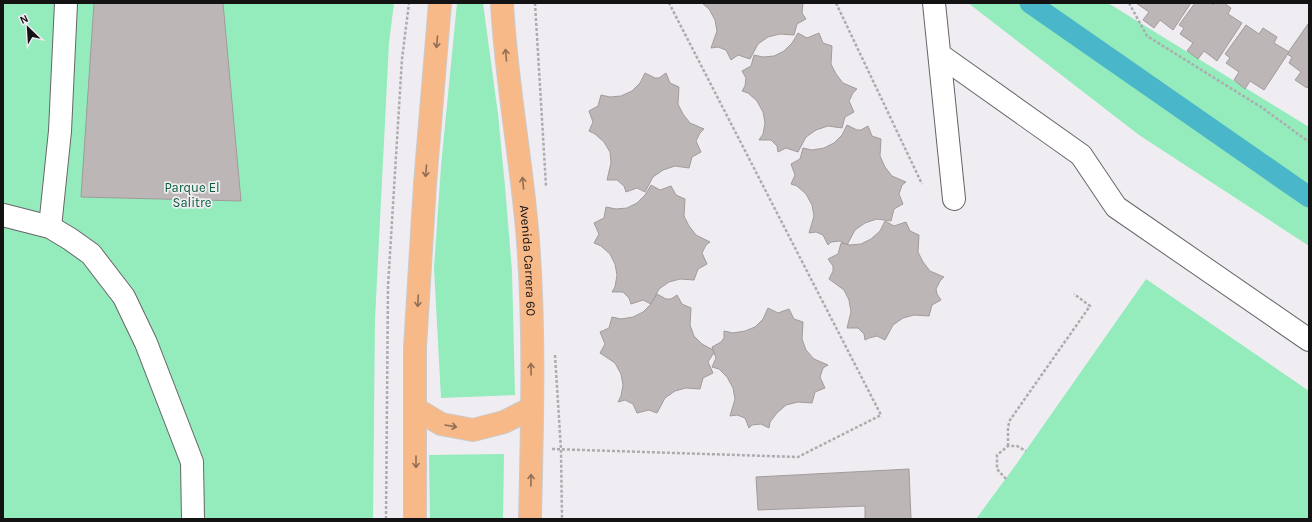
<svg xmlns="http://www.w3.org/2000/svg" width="1312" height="522" font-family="Karla,sans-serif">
<rect width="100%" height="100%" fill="#f0edf2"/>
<g fill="#94ebbc">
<path d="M3,3H394L389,43L375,319L373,519H3Z"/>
<path d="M457,3H483L498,114L505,186L512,271L515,395L441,398L434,268L441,166Z"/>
<path d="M968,3H1108L1309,127V246L1139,135Z"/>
<path d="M1146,279L1309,391V519H976L1015,466Z"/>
<path d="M504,454L503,519H430L429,455Z"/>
</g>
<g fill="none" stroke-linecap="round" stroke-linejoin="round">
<path stroke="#4ab6c9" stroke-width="21" d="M1030,3L1309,197"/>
</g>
<g fill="#bcb6b6" stroke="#a19b9b">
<path d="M94,3H223L241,201L81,197Z"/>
<path d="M702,3H803L802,13L806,19L797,24L794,35L780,34L768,37L758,44L750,59L738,55L731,60L726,50L718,47L711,48L717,31L715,20L709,9Z"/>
<path d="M1136,3H1191L1173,30L1160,20L1154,28L1143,20L1149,12Z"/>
<path d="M1195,3H1211L1213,5L1214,3H1224L1231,8L1228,14L1242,23L1217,61L1204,51L1198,59L1187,51L1193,43L1180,34L1184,28L1179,25Z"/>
<path d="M1308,24L1309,84L1307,88L1295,80L1301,72L1289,63L1292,57L1287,54Z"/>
<path d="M1246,25L1259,34L1263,28L1277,37L1274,43L1289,52L1264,90L1250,81L1245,89L1234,80L1239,72L1226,63L1230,58L1225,54Z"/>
<path d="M798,33L807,38L819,33L823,43L832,46L831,64L836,74L843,83L857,89L853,93L849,101L854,112L845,117L842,128L828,126L816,130L806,137L798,152L786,148L778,152L777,146L771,140H759L763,134L765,123L763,112L757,101L748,93L742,91L745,86L746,78L742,71L751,66L754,55L763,57L774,56L784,51L792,43Z"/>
<path d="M645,73L655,78H659L666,73L670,83L679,87L678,104L683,114L690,123L704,129L700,133L696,141L701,152L692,157L689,168L675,166L663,170L653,177L645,192L637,188L626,192L624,186L617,180H607L611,163L610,152L604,142L595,134L589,131L593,122L589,111L598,106L601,95L610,97L621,96L632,91L640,83Z"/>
<path d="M847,125L857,130H861L868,126L872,136L881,139L880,156L885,167L892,176L906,182L902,185L899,194L903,204L894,209L891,221L877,219L865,223L855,230L847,245L840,241L831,242L828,245L823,235L816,232L809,233L814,216L812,205L806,194L797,186L791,184L795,175L791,164L800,159L803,148L812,150L824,148L834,143L842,135Z"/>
<path d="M651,185L660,190L671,186L676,195L685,199L684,216L689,226L696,235L710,242L706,245L702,253L707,264L698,269L694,280L680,279L669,282L659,289L651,304L643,300L631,304L629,298L623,292H612L615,287L617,275L615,264L610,254L601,246L594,243L599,234L594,223L604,218L606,207L616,209L627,208L637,203L645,195Z"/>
<path d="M885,221L894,226L906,222L910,231L919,235L918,252L923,262L930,271L944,277L940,281L936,289L937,294L941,300L932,305L929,316L914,315L903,318L893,325L885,340L877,336L869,338L865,340L864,334L858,328H847L851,312L849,300L844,290L829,279L833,271V266L828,259L838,254L841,243L850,245L861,244L871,239L880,231Z"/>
<path d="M657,294L666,299H671L677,295L682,304L691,308L690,325L694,336L702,344L715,351L708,362L713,373L703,378L700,389L686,388L675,391L665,398L657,413L649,410L637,413L633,404L625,400L618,402L621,396L623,385L621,374L615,363L600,353L605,344L600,332L609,328L612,317L621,319L633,317L643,312L651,304Z"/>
<path d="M768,308L778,313L789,309L794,319L803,322L802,339L806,350L814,359L828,365L823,368L820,377L825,388L815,392L812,403L798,402L786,405L777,413L770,422L769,428L761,424L752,425L749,428L745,418L737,415L730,416L735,399L733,388L727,377L719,369L712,367L716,358L712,347L721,342L724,338V331L733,333L745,331L755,327L763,319Z"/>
<path d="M909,469L911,519H865V506L758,510L756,477Z"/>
</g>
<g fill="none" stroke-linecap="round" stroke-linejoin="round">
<g stroke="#676568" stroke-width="24">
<g id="minor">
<path d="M934,3L954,199"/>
<path d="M940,55L1081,155L1116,207L1309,340"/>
<path d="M3,215L50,227L70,239L91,254L124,297L146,343L192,462L193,519"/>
<path d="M50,227L60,131L66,3"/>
</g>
</g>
<g stroke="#cbcbcb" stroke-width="24">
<g id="major">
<path id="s1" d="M502,3C506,83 522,161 528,241C535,333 532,427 530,519"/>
<path d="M416,409L441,424L473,430L504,422L532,408"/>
<path d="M415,519V348L425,184L440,3"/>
</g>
</g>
<g stroke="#aeacaf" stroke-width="2.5" stroke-dasharray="3 2" stroke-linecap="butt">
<path d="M535,3L546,186"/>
<path d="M836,3L922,184"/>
<path d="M1129,3L1147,36L1261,107L1309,142"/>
<path d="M555,355L561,450L562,519"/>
<path d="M1008,446V427L1010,420L1090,306L1074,294"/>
<path d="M552,449L798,457L881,415L669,3"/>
<path d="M1006,479L997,469V455L1008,446H1017L1026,451"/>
<path d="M386,519L388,286L402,59L409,3"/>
</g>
<use href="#minor" stroke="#fff" stroke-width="22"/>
<use href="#major" stroke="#f7b988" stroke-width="22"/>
</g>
<defs><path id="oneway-shaft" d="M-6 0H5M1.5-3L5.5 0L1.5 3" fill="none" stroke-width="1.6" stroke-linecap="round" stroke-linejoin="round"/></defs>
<g stroke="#916e54">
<use href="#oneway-shaft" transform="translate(437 42) rotate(95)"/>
<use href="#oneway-shaft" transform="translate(506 55) rotate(-95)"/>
<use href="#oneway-shaft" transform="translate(426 171) rotate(95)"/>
<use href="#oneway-shaft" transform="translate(523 183) rotate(-96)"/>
<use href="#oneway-shaft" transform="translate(418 301) rotate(93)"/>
<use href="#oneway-shaft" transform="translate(531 369) rotate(-91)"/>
<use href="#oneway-shaft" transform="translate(451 426) rotate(10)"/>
<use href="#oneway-shaft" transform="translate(416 462) rotate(90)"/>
<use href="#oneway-shaft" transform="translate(531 480) rotate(-89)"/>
</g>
<g text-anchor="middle" stroke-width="3.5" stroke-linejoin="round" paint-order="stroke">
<g font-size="13" fill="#075c3a" stroke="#f0edf2">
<text x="192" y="192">Parque El<tspan x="192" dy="15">Salitre</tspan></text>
</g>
<g font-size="13" fill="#141314" stroke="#f0edf2">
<text dy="5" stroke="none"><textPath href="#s1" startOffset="259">Avenida Carrera 60</textPath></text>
</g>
</g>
<rect width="1312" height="522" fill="none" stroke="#141314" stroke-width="8"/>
<g transform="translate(28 28) rotate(335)" stroke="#f0edf2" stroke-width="3" paint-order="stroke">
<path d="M0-3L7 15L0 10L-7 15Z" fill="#141314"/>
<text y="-6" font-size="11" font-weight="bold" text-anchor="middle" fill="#141314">N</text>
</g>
</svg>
